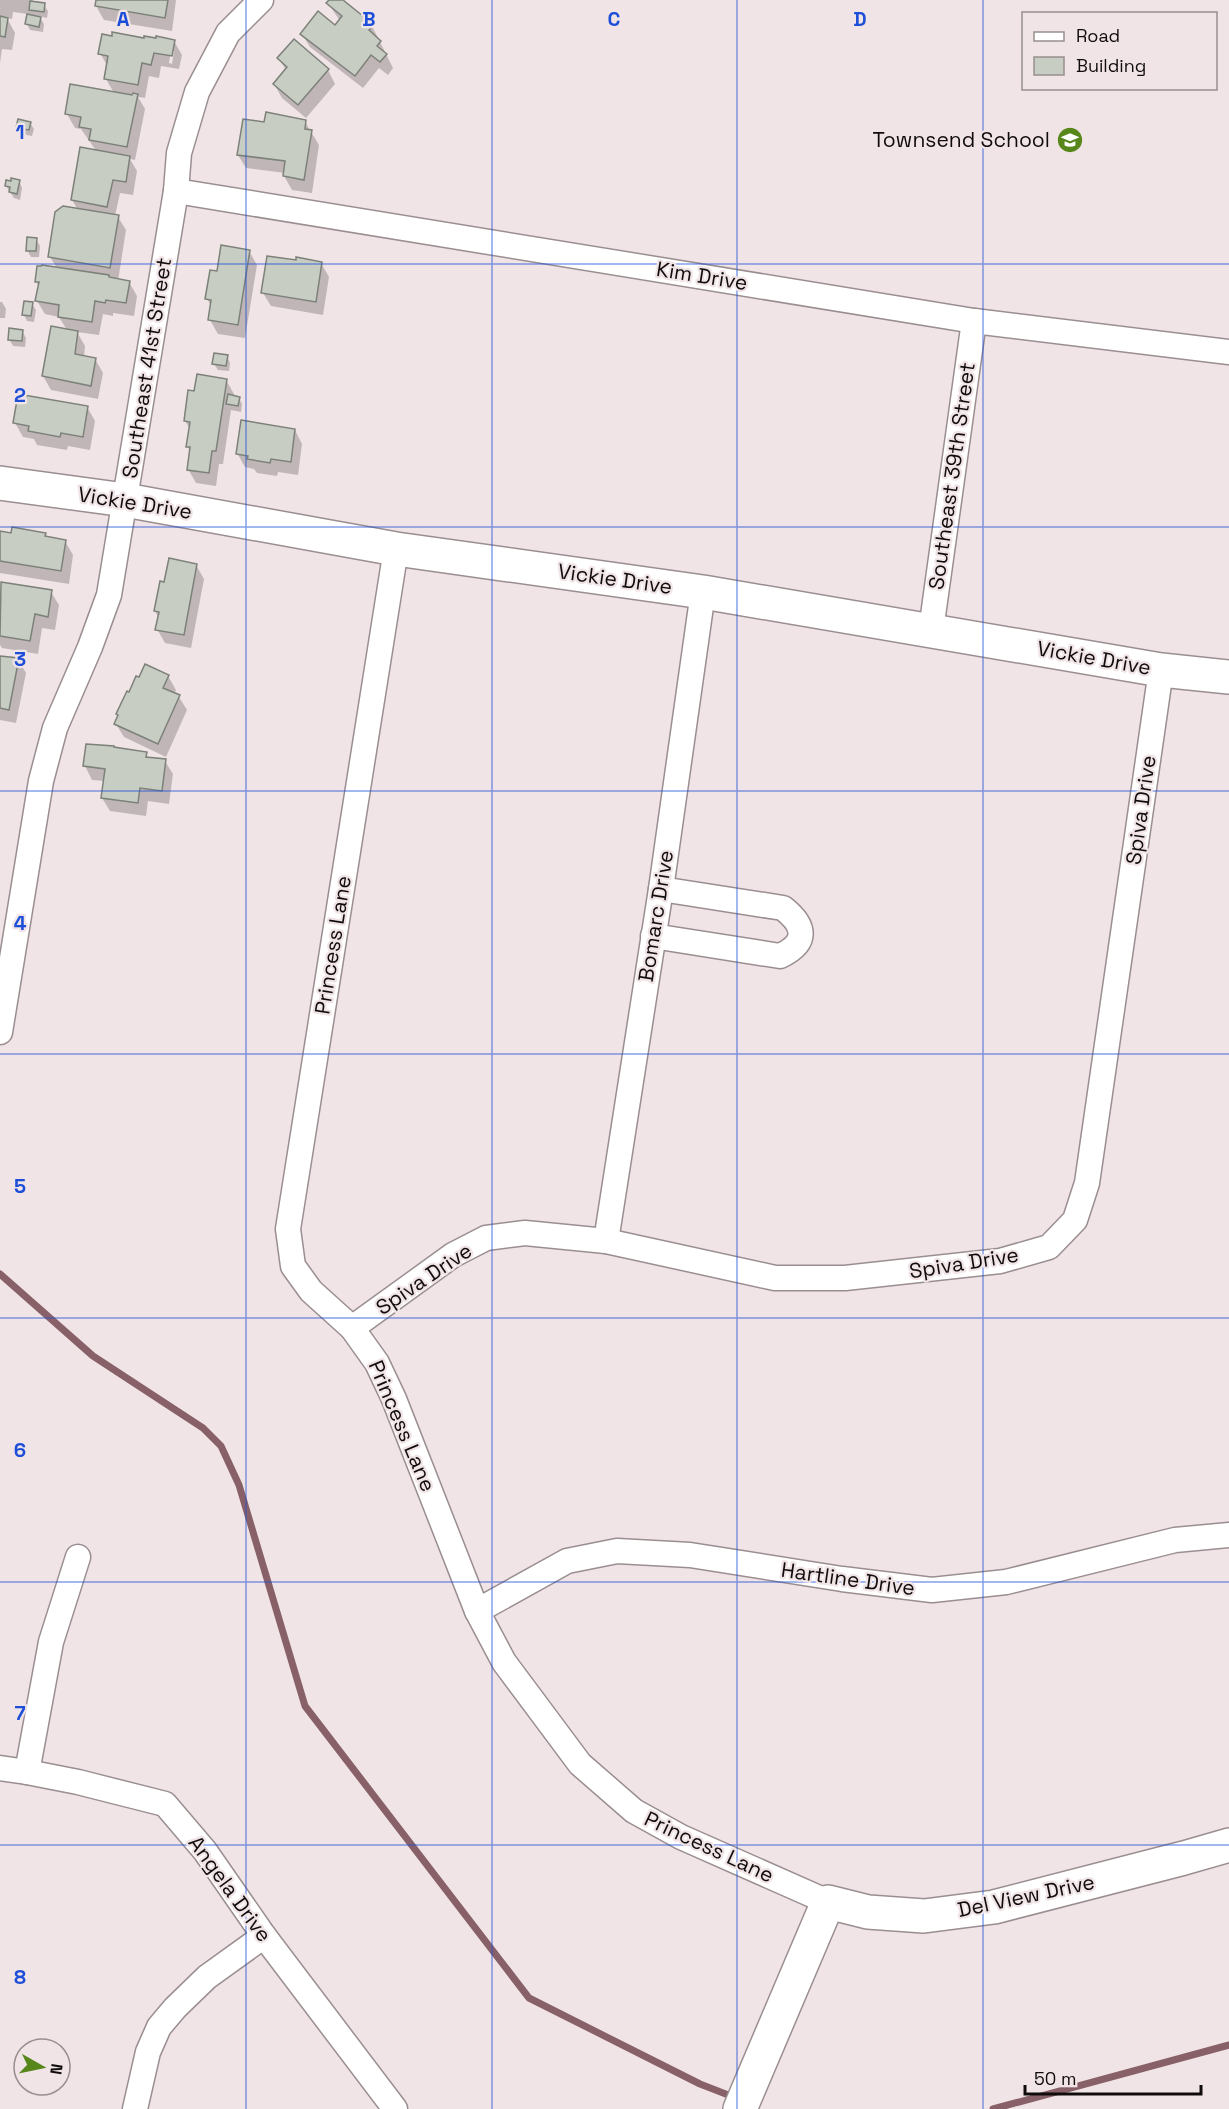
<svg xmlns="http://www.w3.org/2000/svg" width="1229" height="2109" font-family="'Space Grotesk',sans-serif">
<rect width="100%" height="100%" fill="#f1e4e6"/>
<g fill="#0003" fill-rule="evenodd">
<path d="M0,0H33L32,3L44,5L48,11L47,18L39,16L44,24L43,32L30,30L27,24L28,14L13,12L12,19L7,18L15,33L12,50L2,49L0,63Z"/>
<path d="M97,0H176L172,31L104,20L96,6Z"/>
<path d="M331,0H341L372,26L393,68L388,75L379,68L363,88L310,47L302,34L335,27L340,21L328,3Z"/>
<path d="M145,39L174,41L182,55L179,69L161,66L159,78L149,76L145,98L138,97L145,109L135,160L130,159L137,171L133,195L120,193L115,216L118,217L126,230L118,281L129,282L137,296L134,316L113,313V316L103,314L99,335L77,332L85,346L84,357L95,359L103,373L98,399L51,390L43,376L67,330L59,317L45,314L37,301L39,287L36,281L57,268L50,257L78,210L72,200L97,152L81,129L75,128L67,114L114,93L106,79L108,67L100,53ZM171,51H174L172,64L169,63Z"/>
<path d="M279,59L328,70L335,84L306,118L282,98L274,84L286,70Z"/>
<path d="M305,122L319,145L312,193L292,190L284,176L285,173L246,168L238,155L266,124Z"/>
<path d="M30,123L34,129L32,136L22,134L18,128Z"/>
<path d="M19,181L22,188L20,200L14,198L6,186Z"/>
<path d="M36,239L40,246L39,257H31L27,250Z"/>
<path d="M249,251L257,265L245,338L218,334L210,320L212,307L207,299L218,272Z"/>
<path d="M321,263L329,277L323,315L271,306L263,293Z"/>
<path d="M0,302H2L6,309L5,318H0Z"/>
<path d="M32,304L36,310L34,322L27,321L24,315Z"/>
<path d="M22,331L26,338L25,347L13,346L9,339Z"/>
<path d="M227,356L230,363L229,371L218,370L214,364Z"/>
<path d="M226,380L234,394L233,397L239,398L242,404L241,412L231,410L223,464H219L216,486L196,483L188,469L191,452L187,446L190,429L185,421L195,393Z"/>
<path d="M87,407L95,421L90,450L68,446L67,450L37,445L34,439L23,437L15,423Z"/>
<path d="M295,430L302,444L298,475L278,472L277,476L257,473L254,469L245,467L237,453Z"/>
<path d="M0,533L45,534L47,538L65,541L73,555L69,584L0,573Z"/>
<path d="M196,565L204,579L191,648L165,643L157,629L159,618L155,611L165,583Z"/>
<path d="M2,584L51,592L59,605L55,630L42,628L38,654L2,648L0,645V598Z"/>
<path d="M0,657L18,659L26,673L16,723L0,720Z"/>
<path d="M168,676L176,690L174,694L179,697L187,710L166,757L124,737L116,724L130,694Z"/>
<path d="M146,753L148,758L165,761L173,774L169,804L148,801L146,816L110,811L102,798L105,781L92,780L85,766Z"/>
</g>
<g fill="none" stroke-linecap="round" stroke-linejoin="round">
<g stroke="#886168" stroke-width="7">
<path d="M0,1274L93,1356L203,1428L221,1446L239,1485L305,1706L529,1998L700,2084L736,2098"/>
<path d="M993,2109L1229,2045"/>
</g>
</g>
<g fill="#c8cdc3" stroke="#7c8179" stroke-width="1.5">
<path d="M96,0H168L165,18L95,6Z"/>
<path d="M329,0H343L374,25L369,30L381,41L377,46L387,54L380,62L371,55L355,76L300,34L318,11L335,25L342,16L326,3Z"/>
<path d="M30,1L45,3L44,12L29,10Z"/>
<path d="M27,14L41,17L39,27L25,24Z"/>
<path d="M0,16L8,18L5,37L0,36Z"/>
<path d="M112,32L144,38V36L156,38V36L175,40L172,56L154,53L151,65L142,63L138,85L104,79L108,56L98,54L102,34L112,36Z"/>
<path d="M294,39L329,69L298,105L273,84L287,67L277,58Z"/>
<path d="M70,84L132,95L133,93L138,94L127,147L89,140L91,129L79,127L81,117L65,114Z"/>
<path d="M266,112L306,120L305,129L312,130L304,180L283,176L285,161L237,155L243,119L264,122Z"/>
<path d="M18,119L31,122L29,130L16,128Z"/>
<path d="M80,147L130,156L126,182L113,180L107,207L71,200Z"/>
<path d="M11,178L20,180L17,194L9,192L10,187L5,186L6,180L11,181Z"/>
<path d="M63,206L119,215L110,268L48,257L55,212Z"/>
<path d="M27,237L37,238L36,251H26Z"/>
<path d="M221,245L250,250L238,325L208,320L211,300L205,299L210,270L217,271Z"/>
<path d="M267,256L296,260V257L322,262L316,302L261,293Z"/>
<path d="M42,265L109,275V277L130,281L126,303L106,300L105,303L95,301L92,322L58,317L59,305L35,301L39,282H35L37,266H41Z"/>
<path d="M24,301L33,302L31,316L22,315Z"/>
<path d="M51,326L78,331L75,354L96,358L91,386L42,376Z"/>
<path d="M9,328L23,330L22,341L8,340Z"/>
<path d="M214,353L228,355L226,366L212,364Z"/>
<path d="M197,374L227,379L216,451H212L209,473L187,470L190,447H186L190,422L184,421L188,390L194,391Z"/>
<path d="M18,394L88,406L83,437L61,433L60,437L28,431L29,426L13,423Z"/>
<path d="M228,394L240,397L238,406L226,404Z"/>
<path d="M241,420L295,429L291,462L271,459L270,463L247,459L248,456L236,454Z"/>
<path d="M12,527L46,533L45,536L66,540L61,571L0,561V531L11,533Z"/>
<path d="M169,558L197,564L184,635L155,630L159,612L154,611L160,581L164,582Z"/>
<path d="M1,582L52,590L48,617L35,614L30,641L0,636Z"/>
<path d="M0,656L19,658L9,710L0,708Z"/>
<path d="M145,664L169,675L163,688L180,695L158,744L114,724L118,715L116,714L127,691L129,692L136,676L139,677Z"/>
<path d="M86,744L114,746V747L147,752L146,757L166,759L162,791L140,788L138,803L101,798L105,769L83,766Z"/>
</g>
<g fill="none" stroke-linecap="round" stroke-linejoin="round">
<g stroke="#9a8e90" stroke-width="27">
<g id="street">
<path d="M176,191L974,321L1229,352"/>
<path d="M396,549L288,1229L293,1266L311,1291L352,1328L377,1363L394,1399L477,1611L504,1662L580,1764L634,1811L681,1837L828,1902"/>
<path d="M931,630L974,321"/>
<path d="M653,936L780,956C808,943 806,926 783,908L661,889"/>
<path d="M0,1032L41,781L55,728L90,647L109,595L176,191L179,153L197,92L228,33L261,0"/>
<path d="M606,1241L661,889L703,592"/>
<path d="M352,1328L453,1255L486,1238L525,1233L606,1241L775,1278H845L1000,1261L1049,1247L1075,1220L1087,1183L1161,670"/>
<path d="M477,1611L567,1561L617,1551L690,1555L842,1579L932,1590L1006,1582L1175,1540L1229,1535"/>
<path d="M0,1768L27,1772L78,1782L165,1804L205,1851L264,1936L395,2109"/>
<path d="M27,1772L51,1642L78,1557"/>
<path d="M135,2109L148,2052L159,2027L175,2008L207,1977L264,1936"/>
</g>
</g>
<g stroke="#9a8e90" stroke-width="36">
<g id="secondary">
<path d="M0,483L125,500L396,549L703,592L1161,670L1229,677"/>
<path d="M740,2109L828,1902L868,1912L924,1916L994,1907L1184,1858L1229,1845"/>
</g>
</g>
<use href="#street" stroke="#fff" stroke-width="24"/>
<use href="#secondary" stroke="#fff" stroke-width="33"/>
</g>
<path fill="none" stroke="#1d4ed8" stroke-width="1.5" stroke-opacity="0.55" d="M246,0V2109M492,0V2109M737,0V2109M983,0V2109M0,264H1229M0,527H1229M0,791H1229M0,1054H1229M0,1318H1229M0,1582H1229M0,1845H1229"/>
<defs>
<g id="school-disc" transform="scale(1.35)"><circle r="9.5" fill="#57871b" stroke="#f1e4e6"/><path d="M0-5L7-2L0 1L-7-2ZM-4 1L0 2.5L4 1V4Q0 6-4 4Z" fill="#fff"/></g>
</defs>
<g fill-rule="evenodd">
<use href="#school-disc" x="1070" y="140"/>
</g>
<g text-anchor="middle" stroke-width="4.5" stroke-linejoin="round" paint-order="stroke">
<g font-size="21" fill="#100c0c" stroke="#f1e4e6" text-anchor="end">
<text x="1050" y="147">Townsend School</text>
</g>
<g font-size="21" fill="#100c0c" stroke="#f1e4e6">
<text transform="translate(702 276) rotate(9)" y="7">Kim Drive</text>
<text transform="translate(147 368) rotate(-81)" y="7">Southeast 41st Street</text>
<text transform="translate(952 476) rotate(-82)" y="7">Southeast 39th Street</text>
<text transform="translate(135 503) rotate(9)" y="7">Vickie Drive</text>
<text transform="translate(615 579) rotate(8)" y="7">Vickie Drive</text>
<text transform="translate(1094 658) rotate(10)" y="7">Vickie Drive</text>
<text transform="translate(1141 810) rotate(-82)" y="7">Spiva Drive</text>
<text transform="translate(656 916) rotate(-81)" y="7">Bomarc Drive</text>
<text transform="translate(333 945) rotate(-81)" y="7">Princess Lane</text>
<text transform="translate(964 1263) rotate(-9)" y="7">Spiva Drive</text>
<text transform="translate(424 1279) rotate(-34)" y="7">Spiva Drive</text>
<text transform="translate(402 1426) rotate(67)" y="7">Princess Lane</text>
<text transform="translate(848 1579) rotate(8)" y="7">Hartline Drive</text>
<text transform="translate(709 1847) rotate(25)" y="7">Princess Lane</text>
<text transform="translate(230 1889) rotate(54)" y="7">Angela Drive</text>
<text transform="translate(1026 1896) rotate(-12)" y="7">Del View Drive</text>
</g>
</g>
<g font-size="20" text-anchor="middle" font-weight="bold" fill="#1d4ed8" stroke="#f1e4e6" stroke-width="4.5" stroke-linejoin="round" paint-order="stroke">
<text x="123" y="26">A</text>
<text x="369" y="26">B</text>
<text x="614" y="26">C</text>
<text x="860" y="26">D</text>
<text x="20" y="139">1</text>
<text x="20" y="402">2</text>
<text x="20" y="666">3</text>
<text x="20" y="930">4</text>
<text x="20" y="1193">5</text>
<text x="20" y="1457">6</text>
<text x="20" y="1720">7</text>
<text x="20" y="1984">8</text>
</g>
<rect x="1022" y="12" width="195" height="78" fill="#f1e4e6" stroke="#978e8f" stroke-width="1.5"/>
<rect x="1034" y="32" width="30" height="9" fill="#ffffff" stroke="#978e8f" stroke-width="1.5"/>
<text x="1076" y="42" font-size="18" fill="#100c0c">Road</text>
<rect x="1034" y="57" width="30" height="18" fill="#c8cdc3" stroke="#978e8f" stroke-width="1.5"/>
<text x="1076" y="72" font-size="18" fill="#100c0c">Building</text>
<g transform="translate(42 2067) rotate(99)"><circle r="28" fill="#f1e4e6" stroke="#978e8f" stroke-width="1.5"/>
<path d="M0-4.5L10 22L0 15L-10 22Z" fill="#57871b"/>
<text y="-9" font-size="16" font-weight="bold" text-anchor="middle" fill="#100c0c">N</text>
</g>
<path d="M1025 2085v9h176v-9" fill="none" stroke="#100c0c" stroke-width="3"/>
<text x="1034" y="2085" font-size="18" fill="#100c0c" stroke="#f1e4e6" stroke-width="4.5" paint-order="stroke">50 m</text>
</svg>
